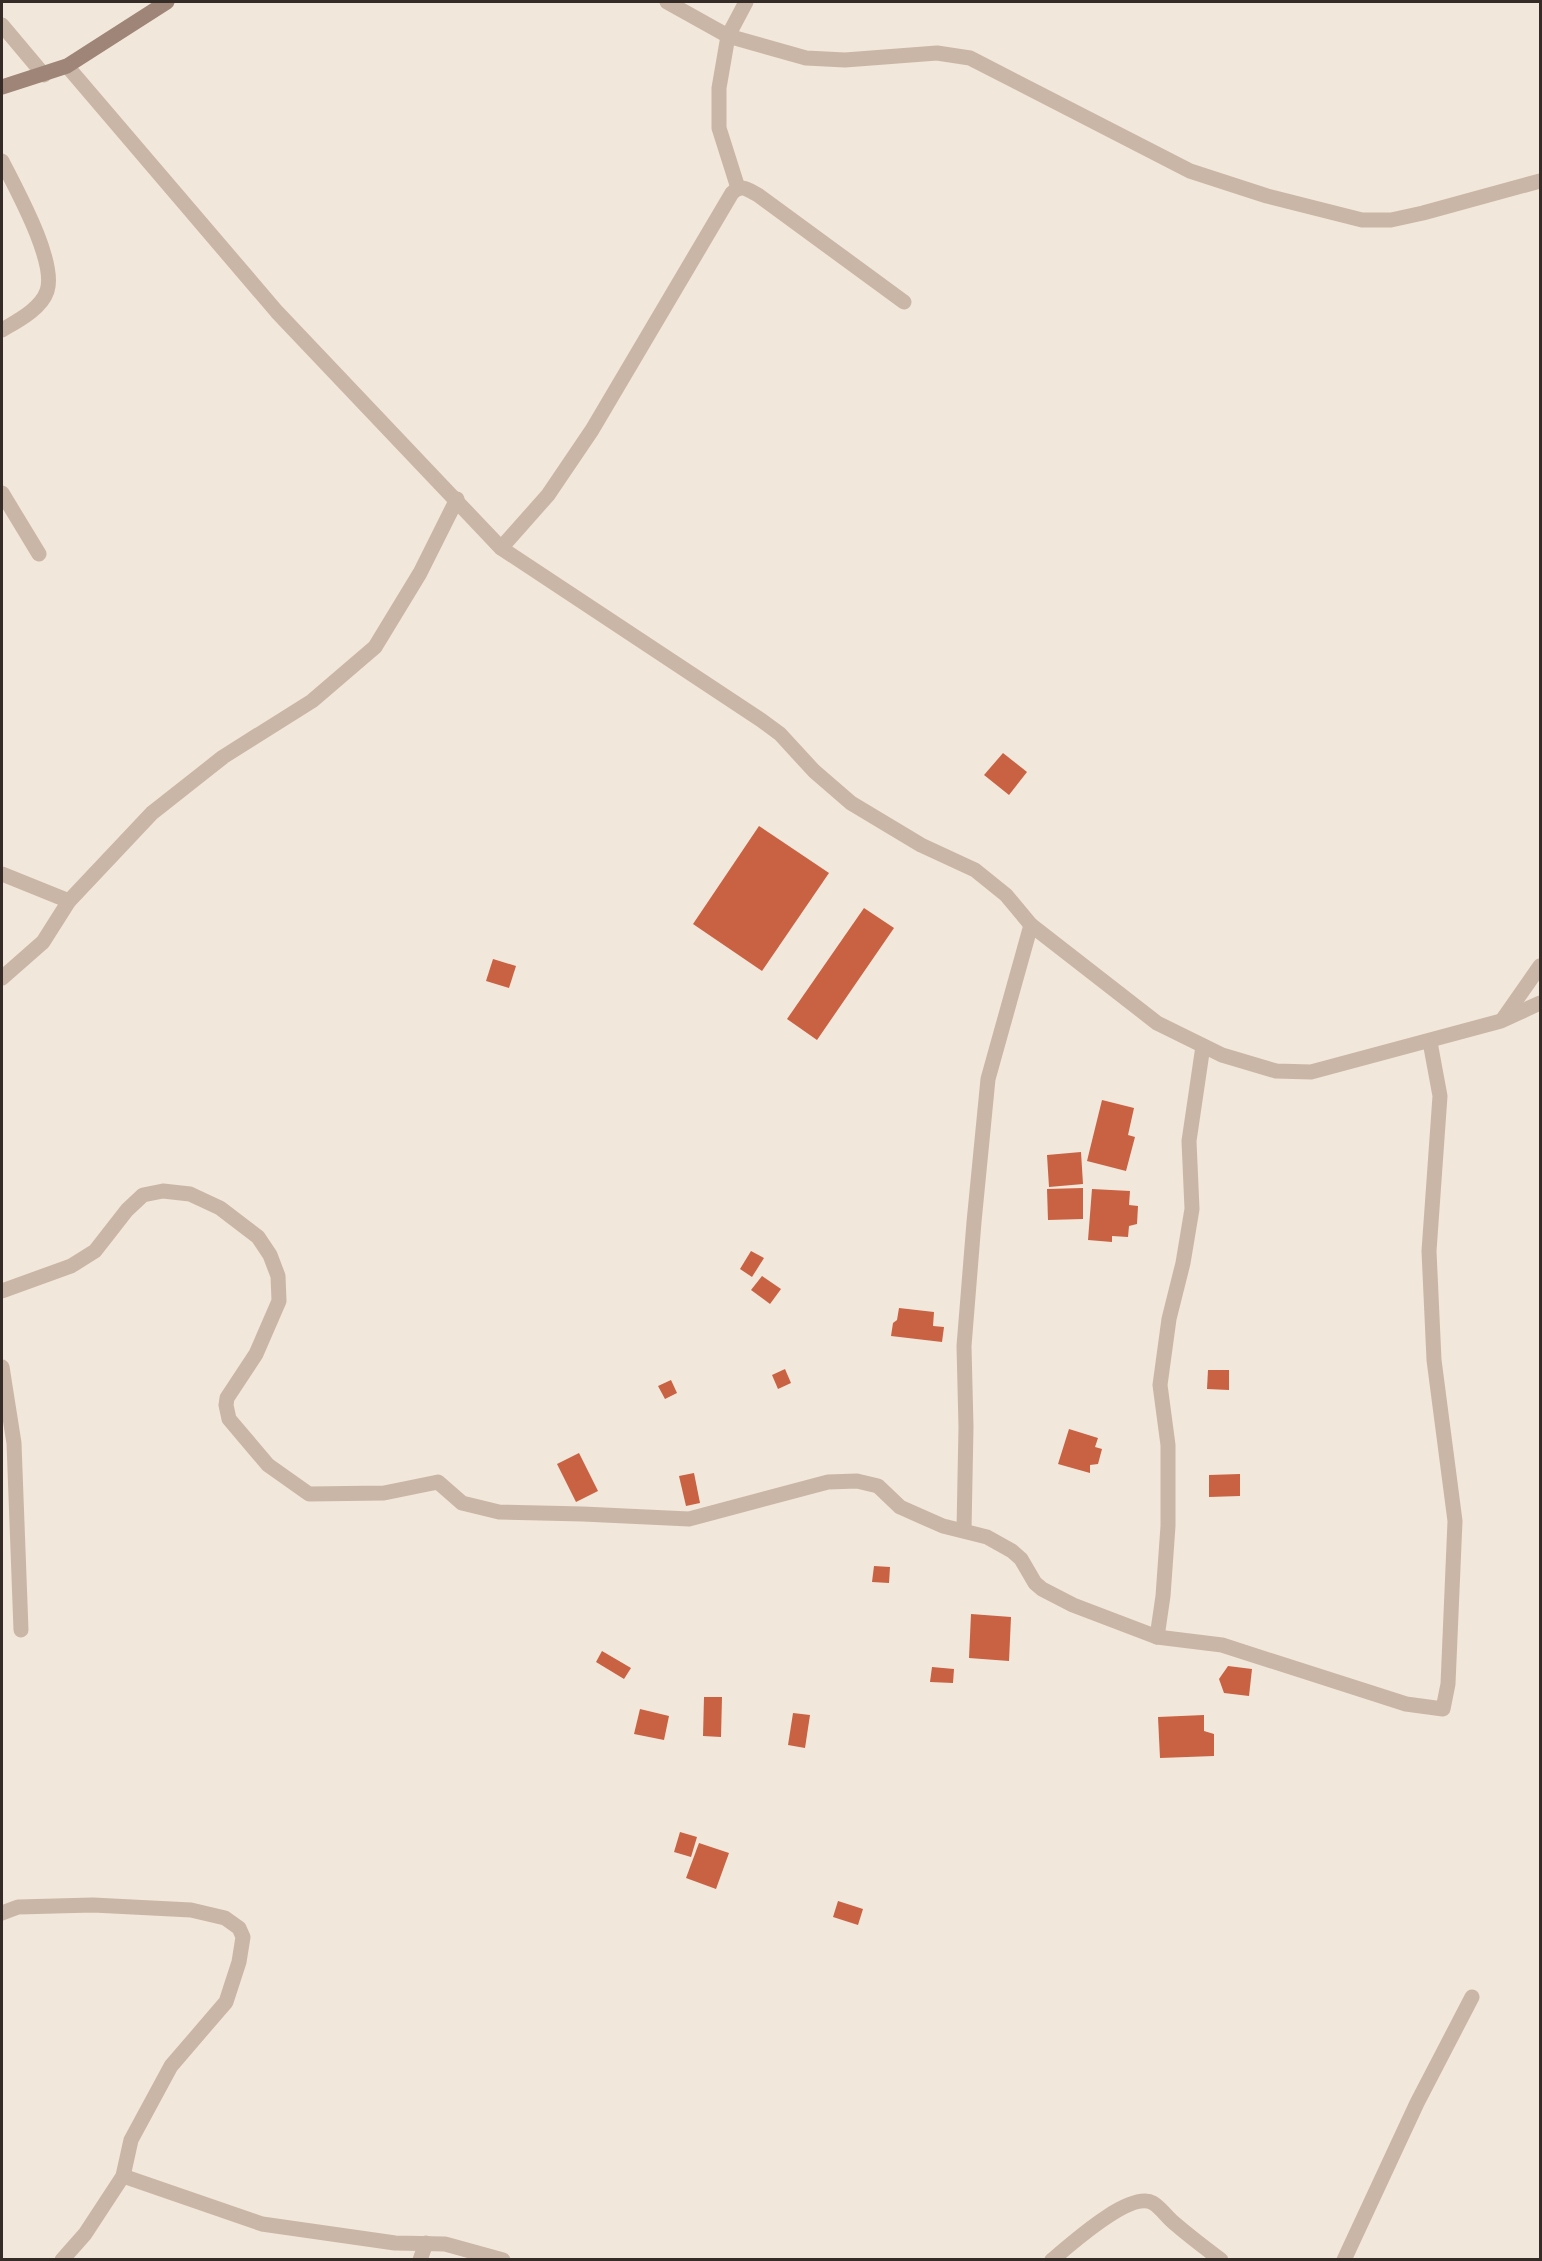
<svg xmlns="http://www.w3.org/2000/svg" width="1542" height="2261" font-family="Poppins,sans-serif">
<rect width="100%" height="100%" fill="#f2e7db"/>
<g fill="#c86243">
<path d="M1003,753L1027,772L1009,795L984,775Z"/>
<path d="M759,826L829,873L762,971L693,924Z"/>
<path d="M864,908L894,928L817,1040L787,1019Z"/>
<path d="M493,959L516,966L509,988L486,981Z"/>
<path d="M1102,1100L1134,1108L1128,1135L1135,1137L1126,1171L1087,1161Z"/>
<path d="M1081,1152L1083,1184L1049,1187L1047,1155Z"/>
<path d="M1083,1188V1219L1048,1220L1047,1189Z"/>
<path d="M1092,1189L1130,1191L1129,1205L1138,1206L1137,1224L1129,1226L1128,1237L1112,1236V1242L1088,1240Z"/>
<path d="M751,1251L764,1258L752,1277L740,1269Z"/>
<path d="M762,1276L781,1289L770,1304L751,1290Z"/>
<path d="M899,1308L934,1312L933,1326L944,1327L942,1342L891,1336L893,1323L897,1320Z"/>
<path d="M785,1369L791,1383L778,1389L772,1375Z"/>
<path d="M1208,1370H1229V1390L1207,1389Z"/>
<path d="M671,1380L677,1393L665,1399L658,1386Z"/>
<path d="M1069,1429L1098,1438L1095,1447L1102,1449L1098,1464L1090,1465V1473L1058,1464Z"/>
<path d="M579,1453L598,1491L576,1502L557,1464Z"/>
<path d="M694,1473L700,1503L686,1506L679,1476Z"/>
<path d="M1240,1474V1496L1209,1497V1475Z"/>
<path d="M874,1566L890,1567L889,1583L872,1582Z"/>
<path d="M971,1614L1011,1617L1009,1661L969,1658Z"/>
<path d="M602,1651L631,1668L624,1679L596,1662Z"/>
<path d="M1228,1666L1252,1669L1249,1696L1224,1693L1219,1679Z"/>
<path d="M932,1667L954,1669L953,1683L930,1682Z"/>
<path d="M704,1697H722L721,1737L703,1736Z"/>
<path d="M640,1709L669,1716L664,1740L634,1734Z"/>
<path d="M793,1713L810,1715L805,1748L788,1745Z"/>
<path d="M1204,1715V1731L1214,1734V1756L1160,1758L1158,1717Z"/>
<path d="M680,1832L697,1837L691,1857L674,1852Z"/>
<path d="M699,1843L729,1853L716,1889L686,1878Z"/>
<path d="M838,1901L863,1909L858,1925L833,1917Z"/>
</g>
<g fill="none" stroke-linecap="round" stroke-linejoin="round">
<g stroke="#cab6a6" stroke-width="15">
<path d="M667,2L728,36L806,58L845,60L937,53L970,58L1190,171L1267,196L1362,220H1391L1423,213L1540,181"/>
<path d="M2,25L44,75"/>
<path d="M67,66L277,312L501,548L761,720L780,734L814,771L851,803L921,845L975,870L1006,895L1031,925L1157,1023L1222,1055L1276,1071L1311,1072L1501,1021L1540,1003"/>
<path d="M2,161C16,189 57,262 47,291C41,309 17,321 2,330"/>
<path d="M738,188L719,128V88L728,36L746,2"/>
<path d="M2,493L39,554"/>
<path d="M501,548L548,495L592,430L732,193C741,184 747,189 758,195L904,302"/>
<path d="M2,874L69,901"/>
<path d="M2,978L43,942L69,901L152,813L223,757L312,701L375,647L420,573L457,499"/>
<path d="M1503,1019L1540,966"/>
<path d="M2,1291L71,1266L95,1251L127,1210L143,1195L163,1191L190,1194L220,1208L258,1237L270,1255L278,1276L279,1301L256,1354L227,1398L226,1405L229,1419L268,1465L309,1494L384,1493L438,1482L462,1503L499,1512L583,1514L689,1519L828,1482L857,1481L878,1486L900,1507L943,1526L987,1537L1012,1551L1021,1559L1035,1583L1042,1589L1073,1605L1157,1637L1222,1645L1406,1704L1443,1709L1448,1684L1455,1521L1434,1360L1429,1251L1440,1096L1430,1042"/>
<path d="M2,1367L14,1443L21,1630"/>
<path d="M964,1530L966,1427L964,1346L974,1222L988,1079L1031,925"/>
<path d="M1157,1637L1163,1596L1168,1526V1445L1160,1385L1169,1319L1183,1263L1192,1209L1189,1141L1203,1046"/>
<path d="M2,1913L18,1907L93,1905L191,1910L225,1918L239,1928L243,1937L239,1962L226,2002L171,2066L131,2140L123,2176L85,2234L62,2260"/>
<path d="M123,2176L262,2224L395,2243L445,2244L503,2260"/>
<path d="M420,2260L426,2243"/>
<path d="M1052,2260C1070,2245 1130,2190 1153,2203C1161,2208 1167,2217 1173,2222C1188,2235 1205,2248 1221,2260"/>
<path d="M1344,2260L1417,2103L1472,1997"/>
</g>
<path stroke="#9e8578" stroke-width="15" d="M2,87L67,66L167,2"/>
</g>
<rect width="1542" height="2261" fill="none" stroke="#362c27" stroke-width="6"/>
</svg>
